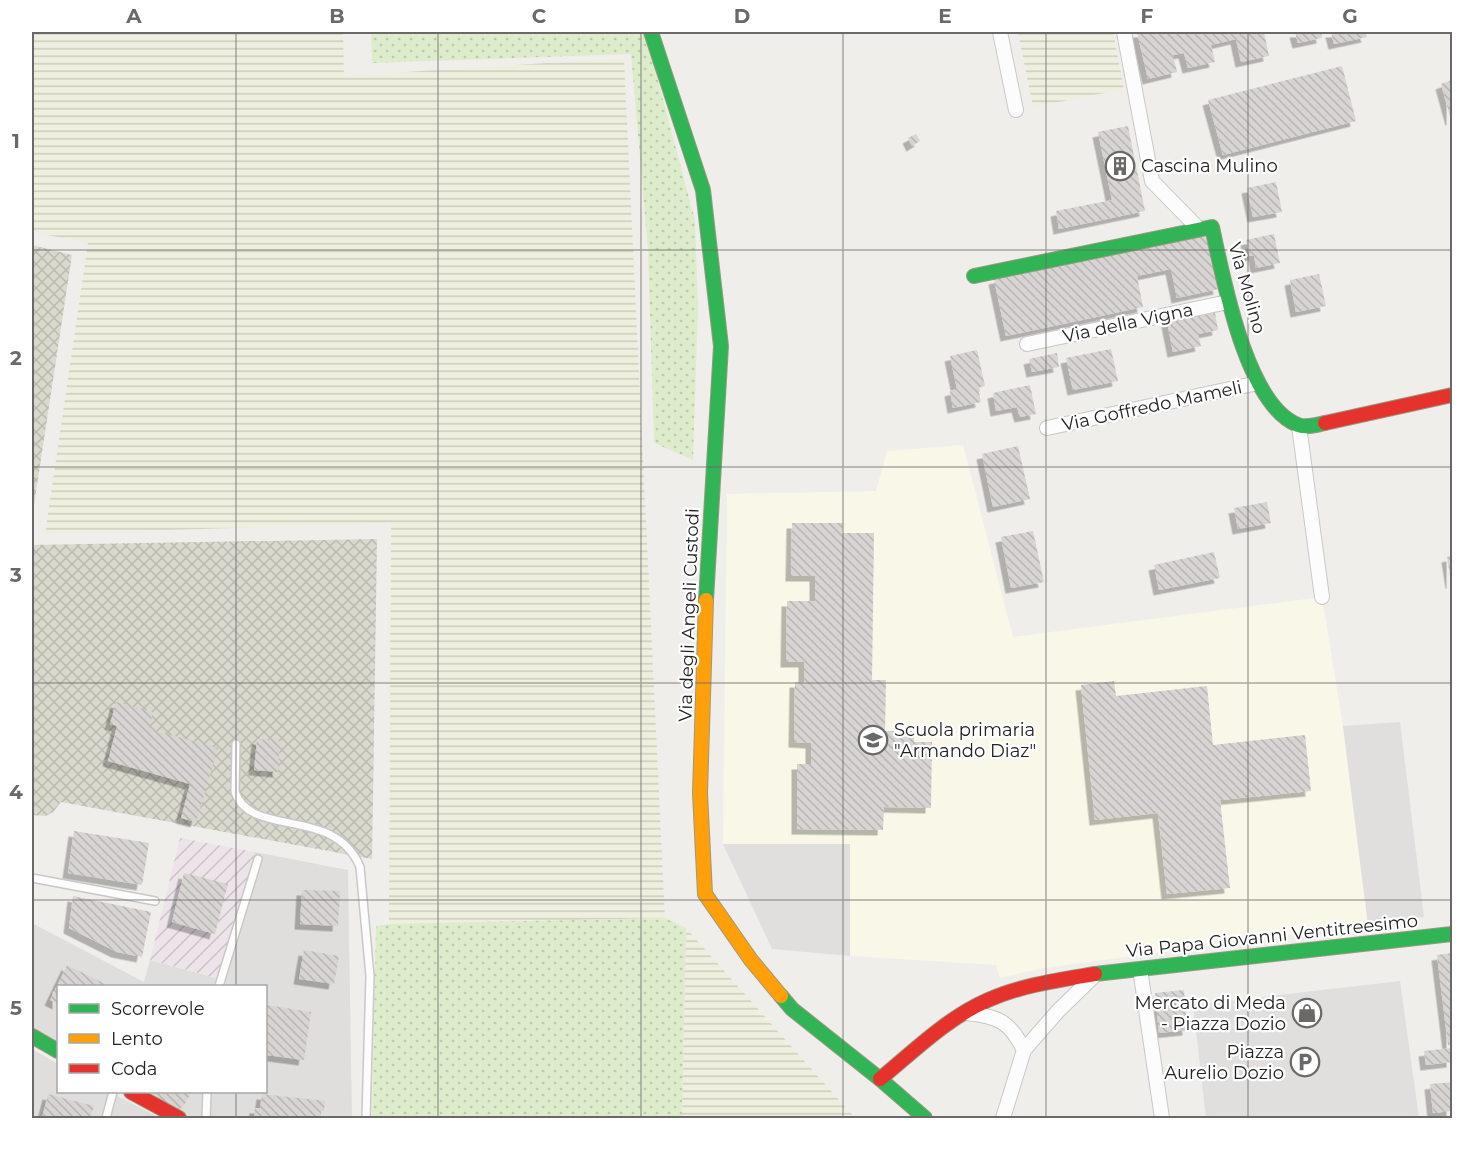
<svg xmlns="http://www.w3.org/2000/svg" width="1484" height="1150" font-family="Montserrat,sans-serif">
<defs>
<pattern id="industrial-furrows" width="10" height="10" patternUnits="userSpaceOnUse" patternTransform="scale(1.5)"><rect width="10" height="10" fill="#ede4e9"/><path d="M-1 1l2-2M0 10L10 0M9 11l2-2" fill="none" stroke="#cbc3c8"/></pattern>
<pattern id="construction-cross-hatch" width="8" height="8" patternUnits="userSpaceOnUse" patternTransform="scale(1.5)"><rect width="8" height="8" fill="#d9d9cd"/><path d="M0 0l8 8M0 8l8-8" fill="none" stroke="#babab0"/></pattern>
<pattern id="farmland-rules" width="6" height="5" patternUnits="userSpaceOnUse" patternTransform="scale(1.5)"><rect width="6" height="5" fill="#efefdf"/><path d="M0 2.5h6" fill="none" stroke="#cdcdbf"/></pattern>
<pattern id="grass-dots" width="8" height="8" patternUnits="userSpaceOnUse" patternTransform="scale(1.5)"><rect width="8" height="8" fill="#ddeccb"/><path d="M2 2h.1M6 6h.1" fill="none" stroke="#bdcaae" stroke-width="1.8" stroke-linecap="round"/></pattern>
<pattern id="building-back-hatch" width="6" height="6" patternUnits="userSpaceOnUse" patternTransform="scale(1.5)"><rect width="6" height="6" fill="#d7d4d2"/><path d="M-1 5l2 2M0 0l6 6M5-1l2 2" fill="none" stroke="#b8b6b4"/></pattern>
<filter id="shadow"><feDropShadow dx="-5.5" dy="5.5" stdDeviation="0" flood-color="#0004"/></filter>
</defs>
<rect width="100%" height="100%" fill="#f0eeeb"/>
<g fill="#dfdedc">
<path d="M255,852L348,870L352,1118H176L127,1092H266V986H58V1055L32,1040V923L144,982L150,960L216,978Z"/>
<path d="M32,1049L58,1064V1092H110L160,1118H32Z"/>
</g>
<path fill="url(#industrial-furrows)" d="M180,838L255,852L217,978L150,960Z"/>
<path fill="#f8f7e8" d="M963,445L1013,637L1322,597L1343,726L1368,925L1044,968L1000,978L996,965L850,956V844H723L727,494L876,491L887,451Z"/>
<g fill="url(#construction-cross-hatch)">
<path d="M32,245L72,255L32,518Z"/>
<path d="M377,539L372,859L61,802L53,812L46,816L32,815V545Z"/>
</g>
<g fill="url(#farmland-rules)">
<path d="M32,32H343L344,76L624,58L665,918L389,924L391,523L45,534L88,243L32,232Z"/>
<path d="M1018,32H1113L1124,89L1033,107Z"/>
<path d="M686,928L855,1118H682Z"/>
</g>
<g fill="url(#grass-dots)">
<path d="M371,32H642L649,47L695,220L698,307L693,460L654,443L648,250L631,54L372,63Z"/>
<path d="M665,918L686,928L682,1118H372L376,926L389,924Z"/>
</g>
<g fill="#e0dfde">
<path d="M1400,722L1424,917L1368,925L1343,726Z"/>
<path d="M723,844H850V956L772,949Z"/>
<path d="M1400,981L1419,1118H1206L1193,1005Z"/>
</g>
<g fill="url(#building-back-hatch)" filter="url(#shadow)">
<path d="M1137,32H1264L1269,56L1241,62L1236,39L1211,45L1215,62L1188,68L1184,53L1173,55L1177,72L1148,79Z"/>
<path d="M1295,32H1321L1322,38L1298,43Z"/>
<path d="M1331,32H1365L1367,37L1334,44Z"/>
<path d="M1342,66L1356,121L1223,155L1208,100Z"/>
<path d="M1452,80V120H1451L1441,84Z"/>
<path d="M1128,126L1145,211L1059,229L1056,211L1112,200L1098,132Z"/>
<path d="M916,134L920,141L912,146L908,138Z"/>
<path d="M1276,182L1282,212L1253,217L1247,188Z"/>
<path d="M1274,234L1280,263L1256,268L1254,255L1250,256L1246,240Z"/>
<path d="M1201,235L1208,239L1219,289L1177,298L1171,269L1137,276L1143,307L1006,336L994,279Z"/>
<path d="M1319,274L1326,306L1296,312L1290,280Z"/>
<path d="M1215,313L1218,330L1198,334L1201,346L1173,352L1167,322Z"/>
<path d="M1111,349L1118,381L1073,390L1066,358Z"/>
<path d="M977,350L985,386L978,388L981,402L953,408L950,391L957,389L950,356Z"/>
<path d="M1057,353L1059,367L1032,372L1029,359Z"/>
<path d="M1030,385L1036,414L1020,417L1017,407L996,411L993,393Z"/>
<path d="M1018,446L1030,499L993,507L982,454Z"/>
<path d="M1267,502L1271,523L1238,529L1234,508Z"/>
<path d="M792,523H843L842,533H874L872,680H886L885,731H914V742H932L931,808L884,807L883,830L797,829V764H811V743L794,742L795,682H804V662H786L787,601H815V576H791Z"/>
<path d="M1033,531L1044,582L1011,588L1001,537Z"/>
<path d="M1214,552L1220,578L1159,590L1154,565Z"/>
<path d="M1452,556V583H1451L1447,557Z"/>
<path d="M1114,681L1116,696L1207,686L1213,745L1305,735L1311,791L1220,800L1230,888L1167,894L1158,813L1095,820L1081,685Z"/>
<path d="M116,702L153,712L149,729L218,748L196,822L181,818L190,784L108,761L117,726L110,724Z"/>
<path d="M257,739L280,741L278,772L254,770Z"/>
<path d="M74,831L149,843L142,885L68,873Z"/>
<path d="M184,873L228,884L215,934L172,922Z"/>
<path d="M302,890L340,891L338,926L300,924Z"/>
<path d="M73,896L151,912L142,957L117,952L69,928Z"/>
<path d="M304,950L339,956L334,984L299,979Z"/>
<path d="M1452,953V1044L1448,1045L1437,955Z"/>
<path d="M67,965L109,986H58V1004L50,1000Z"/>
<path d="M1184,990L1188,1030L1159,1033L1155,993Z"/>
<path d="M267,1005L311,1012L304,1060L266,1055Z"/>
<path d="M1452,1048V1062L1426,1065L1424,1051Z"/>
<path d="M1452,1082V1111L1433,1113L1430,1084Z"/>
<path d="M150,1092H185L190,1095L183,1107L177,1109Z"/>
<path d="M48,1094L94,1106L90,1118H42Z"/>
<path d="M262,1094L325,1101L324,1111H321V1118H254L255,1108H260Z"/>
</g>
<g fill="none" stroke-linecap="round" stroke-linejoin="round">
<g stroke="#c9c8c7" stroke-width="10">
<g id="lane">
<path d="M236,744L235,792C251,839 335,805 360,867L370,976L366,1118"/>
<path d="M32,878L155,901"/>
<path d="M219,986L258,859"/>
<path d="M106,1118L113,1092"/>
<path d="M206,1118L207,1092"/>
</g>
</g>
<g stroke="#c9c8c7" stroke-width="16">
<g id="street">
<path d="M1000,32L1016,110"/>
<path d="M1124,32L1152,181L1199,229"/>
<path d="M1027,344L1228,302"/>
<path d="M1299,426L1322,597"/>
<path d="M1047,428L1258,383"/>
<path d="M1140,969L1162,1118"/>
<path d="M966,1013C997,1016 1010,1021 1024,1050"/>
<path d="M1003,1118L1024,1050L1058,1011L1096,974"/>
</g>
</g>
<g stroke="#999a82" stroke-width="16">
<g id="fast">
<path d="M651,32L703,190L721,346L706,600"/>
<path d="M974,276L1212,227C1223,277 1246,405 1298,425C1305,428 1317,425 1325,423"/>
<path d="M1095,974L1452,934"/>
<path d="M781,996L792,1009L880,1079L925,1118"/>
<path d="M32,1036L58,1051"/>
</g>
</g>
<g stroke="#999a82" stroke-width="16">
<path id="slow" d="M706,600L700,793L705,894L751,960L781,996"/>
</g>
<g stroke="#999a82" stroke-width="16">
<g id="jam">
<path d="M1325,423L1452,395"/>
<path d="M880,1079C914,1051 947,1018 988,1000C1022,985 1059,980 1095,974"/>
<path d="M131,1092L179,1118"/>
</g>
</g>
<use href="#lane" stroke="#fdfcfc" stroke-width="7"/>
<use href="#street" stroke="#fdfcfc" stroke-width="14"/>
<use href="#fast" stroke="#30b455" stroke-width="14"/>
<use href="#slow" stroke="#ff9f0a" stroke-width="14"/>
<use href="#jam" stroke="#e5322d" stroke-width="14"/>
</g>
<path fill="none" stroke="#6a6968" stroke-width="1.5" stroke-opacity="0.55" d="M236,32V986M438,32V1118M641,32V1118M843,32V1118M1046,32V1118M1248,32V1118M32,250H1452M32,467H1452M32,683H1452M32,900H1452M236,1092V1118"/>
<defs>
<g id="building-ring" transform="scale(1.5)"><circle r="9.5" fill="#fff" stroke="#6a6968" stroke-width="1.5"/><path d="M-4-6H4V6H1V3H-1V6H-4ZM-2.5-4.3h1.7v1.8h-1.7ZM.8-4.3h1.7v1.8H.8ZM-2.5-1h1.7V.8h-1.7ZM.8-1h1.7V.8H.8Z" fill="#6a6968"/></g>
<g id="school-ring" transform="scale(1.5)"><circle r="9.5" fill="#fff" stroke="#6a6968" stroke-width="1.5"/><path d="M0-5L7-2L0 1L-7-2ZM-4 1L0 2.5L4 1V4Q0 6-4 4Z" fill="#6a6968"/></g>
<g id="shop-ring" transform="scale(1.5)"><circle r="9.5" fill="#fff" stroke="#6a6968" stroke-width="1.5"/><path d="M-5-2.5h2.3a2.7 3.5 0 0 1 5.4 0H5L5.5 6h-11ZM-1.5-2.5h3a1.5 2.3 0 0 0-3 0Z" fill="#6a6968"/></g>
<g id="parking-ring" transform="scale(1.5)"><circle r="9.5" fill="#fff" stroke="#6a6968" stroke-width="1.5"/><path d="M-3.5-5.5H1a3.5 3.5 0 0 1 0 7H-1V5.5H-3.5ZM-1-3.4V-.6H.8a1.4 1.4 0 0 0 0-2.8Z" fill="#6a6968"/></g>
</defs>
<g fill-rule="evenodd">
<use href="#building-ring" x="1120" y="166"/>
<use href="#school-ring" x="873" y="740"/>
<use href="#shop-ring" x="1307" y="1013"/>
<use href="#parking-ring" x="1305" y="1062"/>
</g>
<g text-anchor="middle" stroke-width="4.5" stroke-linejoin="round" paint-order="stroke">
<g font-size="18" fill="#222" stroke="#fff" text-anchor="start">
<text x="1141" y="172">Cascina Mulino</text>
<text x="894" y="736">Scuola primaria<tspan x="894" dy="21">"Armando Diaz"</tspan></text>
<text x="1286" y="1009" text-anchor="end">Mercato di Meda<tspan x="1286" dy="21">- Piazza Dozio</tspan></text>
<text x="1284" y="1058" text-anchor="end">Piazza<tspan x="1284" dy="21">Aurelio Dozio</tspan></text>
</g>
<g font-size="18" fill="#222" stroke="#fff">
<text transform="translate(1247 288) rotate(74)" y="6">Via Molino</text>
<text transform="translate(1128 323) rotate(-12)" y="6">Via della Vigna</text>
<text transform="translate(1152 406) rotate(-12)" y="6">Via Goffredo Mameli</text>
<text transform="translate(689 615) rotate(-88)" y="6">Via degli Angeli Custodi</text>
<text transform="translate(1272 936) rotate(-6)" y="6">Via Papa Giovanni Ventitreesimo</text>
</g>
</g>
<rect width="1484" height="1150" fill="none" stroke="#ffffff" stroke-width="66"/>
<rect x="57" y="985" width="210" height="108" fill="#ffffff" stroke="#a7a7a7" stroke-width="1.5"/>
<rect x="69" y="1004" width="30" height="9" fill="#30b455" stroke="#a7a7a7" stroke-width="1.5"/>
<text x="111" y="1015" font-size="18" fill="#222222">Scorrevole</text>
<rect x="69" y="1034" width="30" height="9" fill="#ff9f0a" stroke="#a7a7a7" stroke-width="1.5"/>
<text x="111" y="1045" font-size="18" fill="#222222">Lento</text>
<rect x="69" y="1064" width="30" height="9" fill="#e5322d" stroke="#a7a7a7" stroke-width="1.5"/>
<text x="111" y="1075" font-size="18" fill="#222222">Coda</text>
<rect x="33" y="33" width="1418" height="1084" fill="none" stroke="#6a6968" stroke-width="2"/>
<g font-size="20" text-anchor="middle" font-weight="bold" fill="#6a6968">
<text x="134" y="23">A</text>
<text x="337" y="23">B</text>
<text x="539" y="23">C</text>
<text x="742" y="23">D</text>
<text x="945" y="23">E</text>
<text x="1147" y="23">F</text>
<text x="1350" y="23">G</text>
<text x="16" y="148">1</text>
<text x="16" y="365">2</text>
<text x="16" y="582">3</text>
<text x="16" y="799">4</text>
<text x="16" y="1015">5</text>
</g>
</svg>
